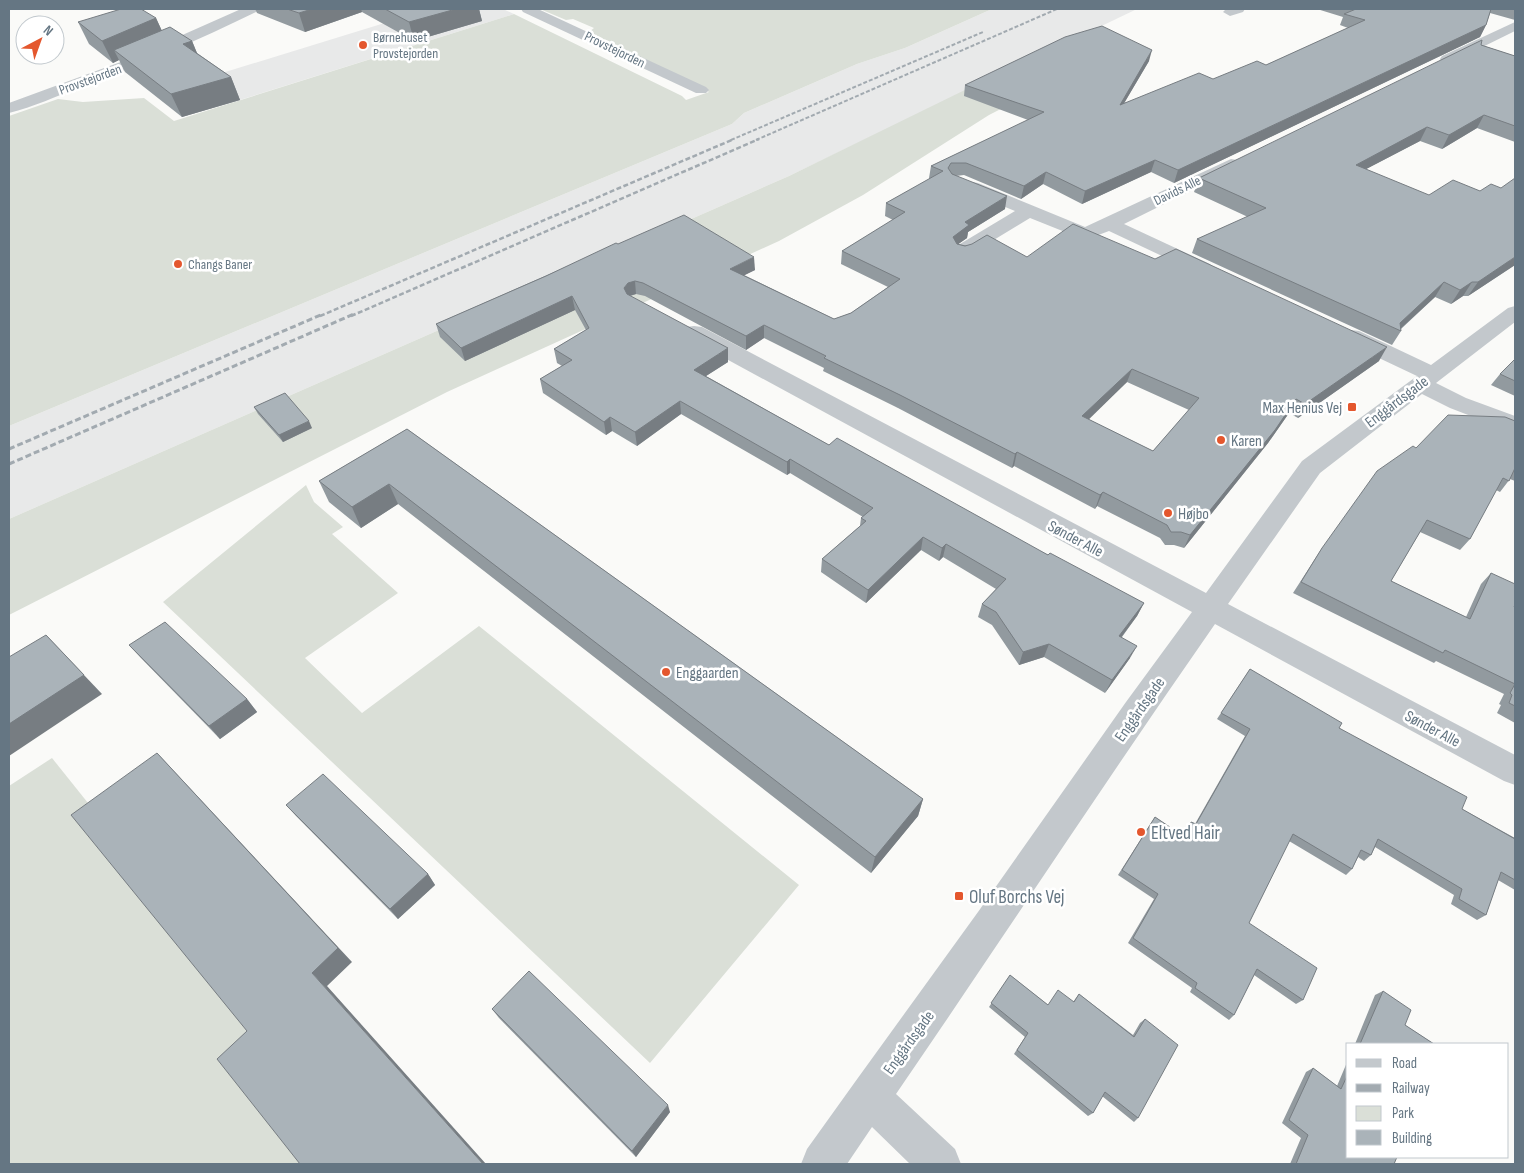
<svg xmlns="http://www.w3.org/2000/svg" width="1524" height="1173" font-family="'Sofia Sans Condensed',sans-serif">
<rect width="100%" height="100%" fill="#fafaf8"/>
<g fill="#e8e9e9">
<path d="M430,9H503L514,14L240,100L209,77Z"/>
<path d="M992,9H1137L789,176L9,519V426L732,124L744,113L857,64L905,48Z"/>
</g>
<g fill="#dadfd7">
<path d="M540,9H992L905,48L857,64L744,113L732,124L9,426V116L58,99L83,102L144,98L174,121L514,14L682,96L686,100L709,92L589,32L594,28L573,19L566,20Z"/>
<path d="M1055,46L1052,83L989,115L863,195L779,241L447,392L9,615V519L789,176Z"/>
<path d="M306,485L314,502L343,527L332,534L398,593L305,658L362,713L479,626L799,885L650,1063L163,602Z"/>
<path d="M52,758L104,823L265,1043L311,1164H9V786Z"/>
</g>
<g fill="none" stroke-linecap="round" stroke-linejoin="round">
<g fill="#c3c8cc" fill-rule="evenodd">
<path d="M241,9H258L256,12C199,40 140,65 81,87C57,96 33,107 9,113V103L126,60Z"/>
<path d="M521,9H538L706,87L709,90L706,93H696L523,12Z"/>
<path d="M1226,9H1245L1243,12L1230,16L1223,12Z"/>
<path d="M1515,22V31L1452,62H1442L1440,59L1442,56Z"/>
<path d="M1231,159L1237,160L1240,164L1237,168L1124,224L1210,264L1213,268L1210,272L1203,274L1196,272L1109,231L1085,240L1030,218L969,255L962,257L955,255L952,251L955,247L1015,211L966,191L963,187L966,183L972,182L978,183L1085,227Z"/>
<path d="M1515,306V322L1436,383L1466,398L1515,416V433L1450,408L1422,394L1320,473L1228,604L1515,755V785L1504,781L1215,624C1107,779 1003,938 896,1094L955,1149L961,1164H910L872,1127L847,1164H801L807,1149L855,1082L978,912L1126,702L1192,612L686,337L683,332L686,327L694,326L702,327L1206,593L1302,461L1417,376L1343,341L1340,336L1343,331L1351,330L1359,331L1431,365L1508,308Z"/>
</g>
<g stroke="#a2aab0" stroke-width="2" stroke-dasharray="4 2" stroke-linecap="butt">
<path d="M731,140L983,32"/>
<path d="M756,140L1057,9"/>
</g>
<g stroke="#a2aab0" stroke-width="2.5" stroke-dasharray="5 2.5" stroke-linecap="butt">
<path d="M320,316L734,139"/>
<path d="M351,316L759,139"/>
</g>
<g stroke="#a2aab0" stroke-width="3" stroke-dasharray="6 3" stroke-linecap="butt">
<path d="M9,449L323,314"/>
<path d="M9,464L354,314"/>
</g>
</g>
<g fill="#929a9f" fill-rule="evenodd">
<path d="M255,9H479L482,21L414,41L362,12L305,32L257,13Z"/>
<path d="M1317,9H1515V20L1490,13L1486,25L1480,37L1174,183L1151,172L1082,204L1043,184L1021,199L964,175L956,176L1005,209L968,232L967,238L958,244L1027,257L1379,361L1298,418L1289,413L1268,443L1184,548L1174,545H1165L1160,538L1097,506L1095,509L1014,466L1012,468L898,408L823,371L824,368L764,338L746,350L645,296L636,294L630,296L728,362L706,376L829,445L1144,603L1137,616L1122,637L1130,658L1105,693L1044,657L1019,665L992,625L978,617L982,604L996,589L943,557L939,561L921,550L866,603L821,572L822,559L860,526L861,518L863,517L790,473L787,475L681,414L637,446L612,431L606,435L543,393L540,379L562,366L557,363L554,349L586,330L575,310L465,361L440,337L436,324L618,244L755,270L744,275L834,319L851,313L888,287L841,264L842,251L893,220L885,216L886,203L930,179L929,178L931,166L1028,120L964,96L965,85L1149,61L1124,103L1266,65L1348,28L1340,25L1343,17ZM1127,382L1189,410L1153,451L1088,419Z"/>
<path d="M156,18L162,31L192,41L197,53L231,77L240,100L182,117L125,72L119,60L113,63L89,44L78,22Z"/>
<path d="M1481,45L1515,56V142L1477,128L1442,149L1420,141L1366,169L1515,265L1468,296H1463L1451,304L1435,297L1401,329V331L1392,345L1192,253L1197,239L1248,217L1194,192L1199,178Z"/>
<path d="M1515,359V396L1491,385L1500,374Z"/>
<path d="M254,407L312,428L283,442L258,414Z"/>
<path d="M1515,421V481L1510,479L1500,492L1496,490L1470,539L1460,550L1420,532L1391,581L1466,617L1481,584L1491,573L1514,607L1515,630V723L1497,713L1501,705L1499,704L1504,694L1436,661L1434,663L1293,593L1322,548L1416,448Z"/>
<path d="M407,429L923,799L918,816L871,873L398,504L361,528L329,502L319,481Z"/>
<path d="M129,645L247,699L257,712L220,739L141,658Z"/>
<path d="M1250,669L1462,809L1515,838V890L1498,880L1486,915L1477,920L1451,904L1454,895L1375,847L1371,855L1364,861L1358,857L1352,869L1346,875L1289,841L1249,923L1303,1000L1296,1004L1254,975L1234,1015L1229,1020L1190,992L1192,988L1128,943L1154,899L1118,875L1155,817L1182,835L1191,822L1195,824L1245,736L1217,719Z"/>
<path d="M286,805L428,874L435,885L398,919L296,816Z"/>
<path d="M1010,975L1048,1005L1073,1002L1079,994L1133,1035L1140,1023L1145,1019L1138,1118L1134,1122L1102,1096L1093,1113L1088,1116L1014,1054L1025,1037L989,1007Z"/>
<path d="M1383,991L1405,1025L1434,1044H1355L1375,995Z"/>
<path d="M492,1009L670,1112L636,1157L499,1018Z"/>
<path d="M1348,1060V1157L1394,1164H1290L1301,1138L1282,1123L1306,1072L1313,1068L1337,1086Z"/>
</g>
<g fill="#777d82">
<path d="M312,9H361L362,12L305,32L299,13Z"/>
<path d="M456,9H479L482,21L414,41L409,22Z"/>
<path d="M156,18L166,40L114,50L119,60L113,63L102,41Z"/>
<path d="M1486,25L1480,37L1174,183L1178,170Z"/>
<path d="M192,41L201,63L183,44Z"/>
<path d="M1152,50L1149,61L1116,117L1120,105Z"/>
<path d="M231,77L240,100L182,117L171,94Z"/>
<path d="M1484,115L1477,128L1442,149L1449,135Z"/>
<path d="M1427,127L1420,141L1349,178L1356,165Z"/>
<path d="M1155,160L1151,172L1082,204L1085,191Z"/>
<path d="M1046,172L1043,184L1021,199L1024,186Z"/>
<path d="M1007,196L1005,209L968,232L967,238L950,250L953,237L965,222Z"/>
<path d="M754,257L755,270L731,282L730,269Z"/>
<path d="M1515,257V265L1468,296L1478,282Z"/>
<path d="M635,281L636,294L629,296L626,301L624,288L628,283Z"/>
<path d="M1444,282L1435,297L1399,330L1400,323Z"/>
<path d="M1472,282L1463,296L1451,304L1460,290Z"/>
<path d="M572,296L575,310L465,361L461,348Z"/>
<path d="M764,325V338L746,350V336Z"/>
<path d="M1387,347L1379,361L1298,418L1305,404Z"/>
<path d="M728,348V362L695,383L694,370Z"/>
<path d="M1132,369L1127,382L1078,430L1082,416Z"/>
<path d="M1296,399L1289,413L1268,443L1184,548L1190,535Z"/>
<path d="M680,401L681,414L637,446L635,432Z"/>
<path d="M610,417L612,431L606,435L604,422Z"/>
<path d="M309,421L312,428L283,442L279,435Z"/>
<path d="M1017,452L1014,466L1012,468L1015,454Z"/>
<path d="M790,459V473L787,475V462Z"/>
<path d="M389,484L398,504L361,528L352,507Z"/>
<path d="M1103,492L1097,506L1095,509L1100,495Z"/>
<path d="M923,537L921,550L866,603L868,590Z"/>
<path d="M946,544L943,557L939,561L942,548Z"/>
<path d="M1144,603L1137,616L1113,648L1119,636Z"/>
<path d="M46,635L102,694L9,756V724Z"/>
<path d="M1049,644L1044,657L1019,665L1023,652Z"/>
<path d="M1137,646L1130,658L1105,693L1112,680Z"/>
<path d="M247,699L257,712L220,739L209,726Z"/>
<path d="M157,753L352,962L327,986L486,1164H483L312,973Z"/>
<path d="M923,799L918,816L871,873L875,857Z"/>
<path d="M428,874L435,885L398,919L390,909Z"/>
<path d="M668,1105L670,1112L636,1157L632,1151Z"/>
</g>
<g fill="#aab3b9" stroke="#777d82" fill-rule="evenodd">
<path d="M121,9H141L156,18L102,41L78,22Z"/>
<path d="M287,9H312L299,13Z"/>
<path d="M385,9H456L409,22Z"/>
<path d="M1356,9H1491L1486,25L1178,170L1155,160L1085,191L1046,172L1024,186L966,163H951L948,168L952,174L1007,196L965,222L969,225L953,237L957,244L965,246L972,244L987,235L1027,257L1073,224L1155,259L1176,249L1387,347L1305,404L1296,399L1275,430L1190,535L1181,532H1171L1167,525L1103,492L1100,495L1017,452L1015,454L900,395L824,358L826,356L764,325L746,336L643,283L635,281L628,283L624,288L627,294L728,348L694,370L829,445L837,438L1048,555L1050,553L1144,603L1119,636L1137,646L1112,680L1049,644L1023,652L996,612L982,604L1006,579L946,544L942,548L923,537L868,590L822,559L866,521L861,518L873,508L790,459L787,462L680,401L635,432L610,417L604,422L540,379L572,360L554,349L589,328L572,296L461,348L436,324L546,276L616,243L618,244L684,215L754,257L730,269L834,319L851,313L900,279L842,251L905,212L886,203L943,171L931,166L1044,112L965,85L1065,37L1102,26L1152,50L1120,105L1199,73L1213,79L1257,61L1266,65L1365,20L1344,14ZM1132,369L1199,398L1153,451L1082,416Z"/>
<path d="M170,27L192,41L183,44L231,77L171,94L114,50Z"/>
<path d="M1482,40L1481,45L1515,56V126L1484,115L1449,135L1427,127L1356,165L1429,195L1453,180L1480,191L1491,184L1501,188L1515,178V257L1478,282H1472L1460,290L1444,282L1400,323L1401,331L1197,239L1266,208L1199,178Z"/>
<path d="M1515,359V381L1500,374Z"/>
<path d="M285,393L309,421L279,435L254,407Z"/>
<path d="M1448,415L1505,417L1515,421V468L1509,481L1503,478L1470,539L1427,520L1391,581L1470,619L1491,573L1515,584V605L1514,607L1515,608V684L1445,650L1443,653L1301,582L1322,548L1377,471L1413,446L1416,448Z"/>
<path d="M407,429L923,799L875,857L389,484L352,507L319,481Z"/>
<path d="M165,622L247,699L209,726L129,645Z"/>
<path d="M46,635L84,675L9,724V657Z"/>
<path d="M1250,669L1342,723L1339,728L1467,797L1462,809L1515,839V880L1501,872L1486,915L1459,899L1462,889L1378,839L1371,855L1361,850L1352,869L1293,834L1249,923L1317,968L1303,1000L1257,969L1234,1015L1195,988L1197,983L1133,938L1158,894L1122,870L1155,817L1183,836L1191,822L1196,824L1250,729L1221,713Z"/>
<path d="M1515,684V706L1509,703L1512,695L1510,693Z"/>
<path d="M157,753L338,948L312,973L483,1164H300L217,1059L247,1031L71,815Z"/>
<path d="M323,774L428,874L390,909L286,805Z"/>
<path d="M529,971L668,1105L632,1151L492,1009Z"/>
<path d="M1010,975L1048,1005L1058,990L1074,1002L1079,994L1134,1037L1145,1019L1178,1045L1138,1118L1105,1092L1093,1113L1017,1050L1028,1033L991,1003Z"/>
<path d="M1383,991L1411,1010L1405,1025L1434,1044H1360Z"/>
<path d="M1313,1068L1341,1089L1348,1074V1157H1397L1394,1164H1296L1308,1135L1289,1120Z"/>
</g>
<g fill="#e4572e" stroke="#fff" stroke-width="2">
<circle cx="363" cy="45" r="5"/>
<circle cx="178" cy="264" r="5"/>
<rect x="1347" y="402" width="10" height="10" rx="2.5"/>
<circle cx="1221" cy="440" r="5"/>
<circle cx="1168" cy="513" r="5"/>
<circle cx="666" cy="672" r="5"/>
<circle cx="1141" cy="832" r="5"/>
<rect x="954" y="891" width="10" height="10" rx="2.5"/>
</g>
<g text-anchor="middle" stroke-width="5" stroke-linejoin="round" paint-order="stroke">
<g font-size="14" fill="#657683" stroke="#fff" text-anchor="start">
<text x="373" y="42">Børnehuset<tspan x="373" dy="16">Provstejorden</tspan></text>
<text x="188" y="269">Changs Baner</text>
</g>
<g font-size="14" fill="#657683" stroke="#fff">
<text transform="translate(615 49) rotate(26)" y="5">Provstejorden</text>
<text transform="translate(90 79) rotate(-20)" y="5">Provstejorden</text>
<text transform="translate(1177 190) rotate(-26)" y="5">Davids Alle</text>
</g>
<g font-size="16" fill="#657683" stroke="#fff">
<text transform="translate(1396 401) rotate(-37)" y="6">Enggårdsgade</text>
<text transform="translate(1076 538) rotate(28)" y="6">Sønder Alle</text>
<text transform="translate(1139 709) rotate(-55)" y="6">Enggårdsgade</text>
<text transform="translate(1433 728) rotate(28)" y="6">Sønder Alle</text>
<text transform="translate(908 1042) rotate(-54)" y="6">Enggårdsgade</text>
</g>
<g font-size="16" fill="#657683" stroke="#fff" text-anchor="start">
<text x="1342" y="413" text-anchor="end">Max Henius Vej</text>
<text x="1231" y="446">Karen</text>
<text x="1178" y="519">Højbo</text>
<text x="676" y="678">Enggaarden</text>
</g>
<g font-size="19" fill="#657683" stroke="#fff" text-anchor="start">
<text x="1151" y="839">Eltved Hair</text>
<text x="969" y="903">Oluf Borchs Vej</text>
</g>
</g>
<rect width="1524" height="1173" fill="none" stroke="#657683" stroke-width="20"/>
<rect x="1346" y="1043" width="162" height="115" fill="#ffffff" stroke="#c1c8cd"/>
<rect x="1356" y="1059" width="25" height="8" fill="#c3c8cc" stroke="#c1c8cd"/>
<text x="1392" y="1068" font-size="15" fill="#657683">Road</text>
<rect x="1356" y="1084" width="25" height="8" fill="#a2aab0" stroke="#c1c8cd"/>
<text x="1392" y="1093" font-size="15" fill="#657683">Railway</text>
<rect x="1356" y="1106" width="25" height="15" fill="#dadfd7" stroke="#c1c8cd"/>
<text x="1392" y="1118" font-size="15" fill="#657683">Park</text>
<rect x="1356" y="1130" width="25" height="15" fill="#aab3b9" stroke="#c1c8cd"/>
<text x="1392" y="1143" font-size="15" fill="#657683">Building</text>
<g transform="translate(40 40) rotate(41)"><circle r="24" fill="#ffffff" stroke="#c1c8cd"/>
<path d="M0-4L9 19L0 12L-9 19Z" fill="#e4572e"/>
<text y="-8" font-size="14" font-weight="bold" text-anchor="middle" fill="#657683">N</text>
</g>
</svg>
